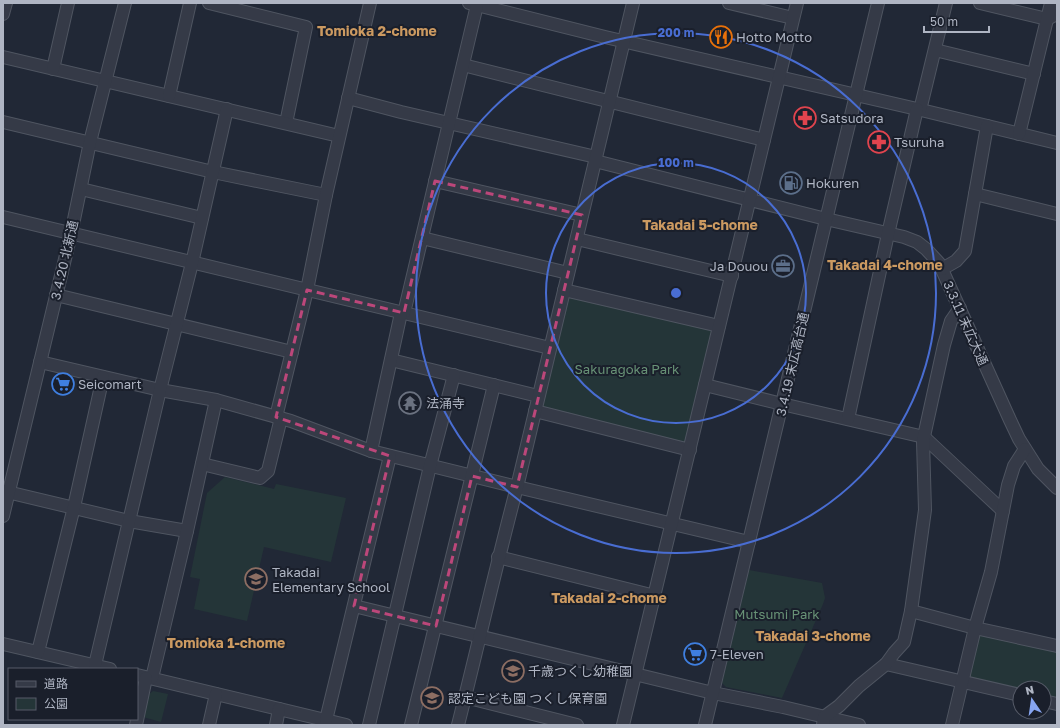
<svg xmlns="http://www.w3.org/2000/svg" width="1060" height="728" font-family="'Golos Text','Noto Sans JP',sans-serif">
<rect width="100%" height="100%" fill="#212836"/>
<g fill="#243538">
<path d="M568,295L714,329L687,443L540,408Z"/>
<path d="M225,477L274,489L276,484L346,498L331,562L264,547L247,621L194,609L200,579L190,577L207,493Z"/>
<path d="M749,570L822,583L825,598L823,604L782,698L726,687L722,683Z"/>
<path d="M979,633L1057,652V700L1044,697V688H1020V691L969,679Z"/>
<path d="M153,691L168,694L161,722L143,717L148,695Z"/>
</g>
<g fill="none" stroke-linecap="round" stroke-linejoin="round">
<g stroke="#4f5561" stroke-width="14">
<g id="minor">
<path d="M209,3L306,27L286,123"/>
<path d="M469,3L605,37L917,109L1057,143"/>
<path d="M729,3L793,18"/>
<path d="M980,3L1047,19L1057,14"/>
<path d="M3,14L6,3"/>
<path d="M935,50L1034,74"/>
<path d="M3,57L339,136"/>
<path d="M463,65L764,140"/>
<path d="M53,69L68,3"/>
<path d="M169,96L190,3"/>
<path d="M348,98L401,112L596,157"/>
<path d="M920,110L946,3"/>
<path d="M3,122L213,172L326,195"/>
<path d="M1019,134L1051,3"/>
<path d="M595,161L826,219L904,237L917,242L926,249L939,263L1010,420L1019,439L1038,469L1057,488"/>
<path d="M435,181L582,215"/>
<path d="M81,189L202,218"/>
<path d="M975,194L1057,214"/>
<path d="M3,217L550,348"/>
<path d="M422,238L568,273"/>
<path d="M577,239L732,276"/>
<path d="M942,269L956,261L965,251L987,126"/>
<path d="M564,290L719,326"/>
<path d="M56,295L292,352"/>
<path d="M404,313L477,5"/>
<path d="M391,360L538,396"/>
<path d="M40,362L160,390L216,400L291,421L371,451L517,487L749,542"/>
<path d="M705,385L782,404L924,437L1003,511"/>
<path d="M535,411L690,450"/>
<path d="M276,417L307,290L326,195L370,3"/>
<path d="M848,419L888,234L917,109"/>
<path d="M371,451L401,313"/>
<path d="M202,464L260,478L268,471L281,418"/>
<path d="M3,491L129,521L187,531"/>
<path d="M3,516L71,234L90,142L125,3"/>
<path d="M498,557L655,596"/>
<path d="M354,606L713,693L783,707L859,725"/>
<path d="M911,611L975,628L1057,646"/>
<path d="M3,644L110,669"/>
<path d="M38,652L74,507L103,377"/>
<path d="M886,664L1020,695"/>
<path d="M95,665L160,390L192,263L227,109"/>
<path d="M137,675L346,725"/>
<path d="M152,678L187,531L216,400"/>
<path d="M465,697L577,725"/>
<path d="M1044,701L1057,704"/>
<path d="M326,720L390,456"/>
<path d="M136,725L146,678"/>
<path d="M209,725L216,694"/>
<path d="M276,725L279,709"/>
<path d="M369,725L430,466L454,375"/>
<path d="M411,725L494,385"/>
<path d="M458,725C478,646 496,566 517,487L633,3"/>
<path d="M623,725L797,3"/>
<path d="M705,725L878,3"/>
<path d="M823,725L824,717L839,706L859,686L886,664L894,653L904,642L911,611L925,510L923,441L944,345L951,321L960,308"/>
<path d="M952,725L975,628L991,572L1008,485L1014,466L1025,449"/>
</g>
</g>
<use href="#minor" stroke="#353a47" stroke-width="12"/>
</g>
<path fill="none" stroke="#bc477a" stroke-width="3" stroke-dasharray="8 5" stroke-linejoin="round" d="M435,181L582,215L517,487L472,476L436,626L354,606L390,456L276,417L307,290L404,313Z"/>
<g fill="none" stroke="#496dd2" stroke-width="2">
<circle cx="676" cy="293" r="130"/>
<circle cx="676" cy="293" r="260"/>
</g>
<defs>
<g id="restaurant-ring" transform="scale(1.15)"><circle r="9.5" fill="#1a1f2b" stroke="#e8710a" stroke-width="1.5"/><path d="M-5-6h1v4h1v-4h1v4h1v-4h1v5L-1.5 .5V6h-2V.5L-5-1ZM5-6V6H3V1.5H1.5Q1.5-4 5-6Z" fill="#e8710a"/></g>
<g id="pharmacy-ring" transform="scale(1.15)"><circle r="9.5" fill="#1a1f2b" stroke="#e0444e" stroke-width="1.5"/><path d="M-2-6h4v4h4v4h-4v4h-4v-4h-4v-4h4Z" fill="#e0444e"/></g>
<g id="fuel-ring" transform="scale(1.15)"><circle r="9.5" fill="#1a1f2b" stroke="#5c6f8a" stroke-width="1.5"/><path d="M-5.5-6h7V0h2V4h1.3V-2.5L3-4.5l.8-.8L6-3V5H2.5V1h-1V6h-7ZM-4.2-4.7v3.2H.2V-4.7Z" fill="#5c6f8a"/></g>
<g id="office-ring" transform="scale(1.15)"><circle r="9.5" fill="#1a1f2b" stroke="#5c6f8a" stroke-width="1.5"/><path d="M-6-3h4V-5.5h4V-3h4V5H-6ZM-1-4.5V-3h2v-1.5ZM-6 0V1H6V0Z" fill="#5c6f8a"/></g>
<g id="supermarket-ring" transform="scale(1.15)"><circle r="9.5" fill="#1a1f2b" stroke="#3f7fe0" stroke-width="1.5"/><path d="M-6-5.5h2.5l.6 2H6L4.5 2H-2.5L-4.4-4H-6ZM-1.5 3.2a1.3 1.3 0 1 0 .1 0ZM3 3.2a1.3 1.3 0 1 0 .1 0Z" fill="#3f7fe0"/></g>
<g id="temple-ring" transform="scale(1.15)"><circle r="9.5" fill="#1a1f2b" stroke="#6b7280" stroke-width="1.5"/><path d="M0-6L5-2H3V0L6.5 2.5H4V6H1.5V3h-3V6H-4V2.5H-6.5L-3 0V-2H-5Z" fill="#6b7280"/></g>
<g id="school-ring" transform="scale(1.15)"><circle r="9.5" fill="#1a1f2b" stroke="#8d6e63" stroke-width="1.5"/><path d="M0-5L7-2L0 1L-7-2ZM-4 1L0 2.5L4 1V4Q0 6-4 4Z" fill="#8d6e63"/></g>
</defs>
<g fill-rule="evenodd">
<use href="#restaurant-ring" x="721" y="37"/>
<use href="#pharmacy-ring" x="805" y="118"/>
<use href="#pharmacy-ring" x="879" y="142"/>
<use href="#fuel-ring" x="791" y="183"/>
<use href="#office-ring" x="783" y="266"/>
<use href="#supermarket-ring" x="63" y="384"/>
<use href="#temple-ring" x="410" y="403"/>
<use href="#school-ring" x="256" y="579"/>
<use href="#supermarket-ring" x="695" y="654"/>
<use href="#school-ring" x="513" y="671"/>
<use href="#school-ring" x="432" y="698"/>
</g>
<g text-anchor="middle" stroke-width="4" stroke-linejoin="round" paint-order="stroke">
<g font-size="13" fill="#afb5c3" stroke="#1a1f2b" text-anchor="start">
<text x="736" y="42">Hotto Motto</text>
<text x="820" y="123">Satsudora</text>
<text x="894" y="147">Tsuruha</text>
<text x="806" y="188">Hokuren</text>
<text x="768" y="271" text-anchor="end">Ja Douou</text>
<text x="78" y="389">Seicomart</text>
<text x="426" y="408">法涌寺</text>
<text x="272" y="577">Takadai<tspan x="272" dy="15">Elementary School</tspan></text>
<text x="710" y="659">7-Eleven</text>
<text x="528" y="676">千歳つくし幼稚園</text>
<text x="448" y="703">認定こども園 つくし保育園</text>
</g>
<g font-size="13" fill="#afb5c3" stroke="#1a1f2b">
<text transform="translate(64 260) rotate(-77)" y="5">3.4.20 北新通</text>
<text transform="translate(966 323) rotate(66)" y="5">3.3.11 末広大通</text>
<text transform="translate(792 364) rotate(-77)" y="5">3.4.19 末広高台通</text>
</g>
<g font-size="13" fill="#689276" stroke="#1a1f2b">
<text x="627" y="374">Sakuragoka Park</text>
<text x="777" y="619">Mutsumi Park</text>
</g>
<g font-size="14" font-weight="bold" fill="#cc9a61" stroke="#1a1f2b">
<text x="377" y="36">Tomioka 2-chome</text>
<text x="700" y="230">Takadai 5-chome</text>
<text x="885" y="270">Takadai 4-chome</text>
<text x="609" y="603">Takadai 2-chome</text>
<text x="813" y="641">Takadai 3-chome</text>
<text x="226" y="648">Tomioka 1-chome</text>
</g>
</g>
<circle cx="676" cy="293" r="6" fill="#496dd2" stroke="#1a1f2b" stroke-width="2"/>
<g font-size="12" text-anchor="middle" font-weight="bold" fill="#496dd2" stroke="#1a1f2b" stroke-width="4" stroke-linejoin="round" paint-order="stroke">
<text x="676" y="37">200 m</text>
<text x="676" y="167">100 m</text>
</g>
<rect width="1060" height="728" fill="none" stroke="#afb5c3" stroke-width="8"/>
<rect x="8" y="668" width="130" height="52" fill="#1a1f2b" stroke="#565b68"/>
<rect x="16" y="681" width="20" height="6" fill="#353a47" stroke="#565b68"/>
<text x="44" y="688" font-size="12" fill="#afb5c3">道路</text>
<rect x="16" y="698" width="20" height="12" fill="#243538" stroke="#565b68"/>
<text x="44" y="708" font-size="12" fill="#afb5c3">公園</text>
<g transform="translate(1032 700) rotate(347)"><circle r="19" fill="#1a1f2b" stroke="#565b68"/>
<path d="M0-3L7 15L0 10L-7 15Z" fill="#87a5f1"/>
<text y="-6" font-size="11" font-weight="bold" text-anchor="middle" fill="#afb5c3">N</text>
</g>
<path d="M924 26v6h65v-6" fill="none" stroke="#afb5c3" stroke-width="2"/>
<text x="930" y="26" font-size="12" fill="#afb5c3" stroke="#1a1f2b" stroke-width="3" paint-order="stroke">50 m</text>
</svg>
